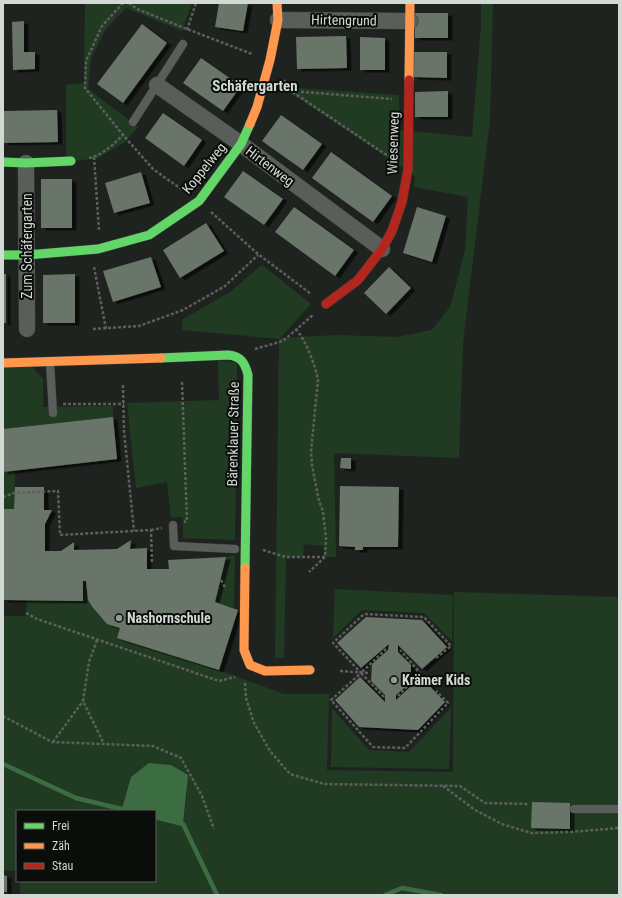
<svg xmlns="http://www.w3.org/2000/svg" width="622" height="898" font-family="'Roboto Condensed',sans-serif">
<defs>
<filter id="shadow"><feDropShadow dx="4.5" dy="2.5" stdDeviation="0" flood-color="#0009"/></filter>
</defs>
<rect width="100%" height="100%" fill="#1f231f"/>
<g fill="#213b23">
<path d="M85,3H192L182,31L126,8L106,29L91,58L88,89L138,127L125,142L98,158L66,162V85L84,83Z"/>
<path d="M481,3H493L490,119L463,343L459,458L334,453L336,557H325L323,546L304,544L303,557H286L284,658H275L279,339L182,330L183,319L230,292L262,265L311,304L280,338L336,335L397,337L432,330L450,307L465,251L468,197L414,187L415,176L282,87L399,95L400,130L472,137L481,26Z"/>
<path d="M218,361L237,362L235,540L183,538V517L171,518L167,482L136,488L127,403L219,400Z"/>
<path d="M31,366L43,379V407L113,406V417L3,429V367Z"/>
<path d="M15,471L14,509H3V472Z"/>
<path d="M235,555L234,608L215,602L226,557Z"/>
<path d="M83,581H86C87,606 96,619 120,628L117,638L219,670L284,694H329L327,770L453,772L454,592L619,597V895H20V881H155V817L183,824L187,792L122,809L130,811H17V871L3,870V616H26L27,600H83Z"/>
<path d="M335,589L453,595L452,641L424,613L362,610L333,638Z"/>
<path d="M332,708L369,750L409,752L451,708L449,769L331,767Z"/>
</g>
<path fill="#3c6c42" d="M149,763L171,765L188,775L183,824L155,817V811H130L122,809L131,777Z"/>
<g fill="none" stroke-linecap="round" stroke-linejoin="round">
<g stroke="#3c6c42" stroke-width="4.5">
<path d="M3,764L76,798L130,811"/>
<path d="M155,817L183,824L217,895"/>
<path d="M385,895L402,888L441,895"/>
</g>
</g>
<g fill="#697469" filter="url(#shadow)">
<path d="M219,3H248L243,31L215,27Z"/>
<rect x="415" y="13" width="33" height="25"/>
<path d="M24,21V52H35V69L13,70L12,22Z"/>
<path d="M142,24L167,43L123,103L97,84Z"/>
<path d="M346,36L347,68L297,69L296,37Z"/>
<path d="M360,37L385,38V70H360Z"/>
<path d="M414,52H447V78L414,77Z"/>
<path d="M201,58L241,86L223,111L183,83Z"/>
<path d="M448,91V117H415V92Z"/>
<path d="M57,110L58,142L3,143V111Z"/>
<path d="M163,113L202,140L184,166L145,138Z"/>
<path d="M281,115L322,144L303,170L262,141Z"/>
<path d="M331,152L392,196L373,222L312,178Z"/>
<path d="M243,171L283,199L264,225L224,197Z"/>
<path d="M141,172L150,203L114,213L105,183Z"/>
<rect x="41" y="179" width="31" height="49"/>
<path d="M294,207L354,250L335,276L275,232Z"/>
<path d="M417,207L446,216L432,262L403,253Z"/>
<path d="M206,223L224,251L180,278L163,250Z"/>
<path d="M151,257L161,287L113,302L103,271Z"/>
<path d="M389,267L411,288L386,314L364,293Z"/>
<rect x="3" y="274" width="3" height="49"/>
<path d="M75,274V323H43V275Z"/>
<path d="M113,417L117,459L3,472V429Z"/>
<path d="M341,458H351V469L340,468Z"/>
<path d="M340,486L399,487L398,547H363V550H355V547L339,546Z"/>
<path d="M15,487H44V510H52L45,524V551H61L74,542V550L117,549L131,540L130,549L147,548V569H169L168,560L226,557L215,602L238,610L219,670L117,638L120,628L107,624L93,608L88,600L86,581H83V601L3,600V509H14Z"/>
<path d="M366,617L422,620L447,647L422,669L398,645V652L411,665V682L396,695V700L421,677L445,702L418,730L359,727L335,700L360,677L385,702V695L371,681L372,664L388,650L389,644L361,668L337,643Z"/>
<path d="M532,802L570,803V829L531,828Z"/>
<path d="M3,875L7,876V892H3Z"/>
</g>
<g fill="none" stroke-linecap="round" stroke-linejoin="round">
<g stroke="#393d39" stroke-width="9">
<g id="lane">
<path d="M133,122L183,44"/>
<path d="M50,363L53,413"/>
<path d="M173,525L174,546L235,549"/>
<path d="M574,809H619"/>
</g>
</g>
<g stroke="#393d39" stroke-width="17">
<g id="street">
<path d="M278,20L410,21"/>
<path d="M157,85L241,144L382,249"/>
<path d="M26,163L27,329"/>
</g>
</g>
<g stroke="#393d39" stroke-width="10">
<g id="fast">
<path d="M3,162L26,163L71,161"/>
<path d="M3,255H27L98,249L149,235L199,201L241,144L250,124"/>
<path d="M161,358L228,355C241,356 245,363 248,375L245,568"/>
</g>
</g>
<g stroke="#393d39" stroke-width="10">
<g id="slow">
<path d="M409,80L410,3"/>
<path d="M250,124L257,107L270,60L278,20L277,3"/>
<path d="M3,363L161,358"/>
<path d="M245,568L244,650L250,665L265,671L310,670"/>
</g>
</g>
<g stroke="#393d39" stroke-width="10">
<path id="jam" d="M326,304L358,280L382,249L392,231L402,202L408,169L409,80"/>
</g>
<g stroke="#5c5f5c" stroke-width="2.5" stroke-dasharray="3 2" stroke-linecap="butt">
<path d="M123,3L102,26L86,61L85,88L123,135L153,169L184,191"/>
<path d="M129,3L137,9L187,29L252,54"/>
<path d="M187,30L196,3"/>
<path d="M284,80L291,91L391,158"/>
<path d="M291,91L392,99"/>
<path d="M94,157L99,230"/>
<path d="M89,158C103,155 114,144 124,134"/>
<path d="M211,212L258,254L311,294"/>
<path d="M94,267L106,329"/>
<path d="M93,329L139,326L183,310L225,286L258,255"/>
<path d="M296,329C306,341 315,364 318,380L311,451L312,465L319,501L323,511L326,539L325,557L309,572"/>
<path d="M255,349L283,341L313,315"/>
<path d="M182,382L187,521L184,522"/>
<path d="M123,385L124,431L134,531"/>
<path d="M63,404H124"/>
<path d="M3,497L14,493L58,491L60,535L151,530L152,564"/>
<path d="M151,530L162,528"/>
<path d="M263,550L286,557H325"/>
<path d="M221,580L226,589"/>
<path d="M26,613L37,619L219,681L235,677"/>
<path d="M97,640L89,662L83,701L104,744"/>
<path d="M436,658L451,646L424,617L364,614L333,643L361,673L331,700L373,747L405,748L448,703L436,691"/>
<path d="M340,671L369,673"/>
<path d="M452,674L469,677"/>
<path d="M245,683L246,698L254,723L270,751L290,774L324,784L460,786L485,803L528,804"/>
<path d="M398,696L420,673L400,650"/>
<path d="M384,697L361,673L387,648"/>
<path d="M3,716L52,742L153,746L181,758L202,796L214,829"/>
<path d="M53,742L83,701"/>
<path d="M443,786L475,810L502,824L531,833L570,832L619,828"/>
</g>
<use href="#lane" stroke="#5a5e5a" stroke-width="8"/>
<use href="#street" stroke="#5a5e5a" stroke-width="16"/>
<use href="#fast" stroke="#63d668" stroke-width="9"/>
<use href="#slow" stroke="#ff974d" stroke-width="9"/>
<use href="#jam" stroke="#b3261e" stroke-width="9"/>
</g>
<g fill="#939994" stroke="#0a0d0a" stroke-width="1.5">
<circle cx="119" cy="618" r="4"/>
<circle cx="394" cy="680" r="4"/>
</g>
<g text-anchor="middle" stroke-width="4" stroke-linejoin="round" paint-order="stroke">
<g font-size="14" fill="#d2d8d3" stroke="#0a0d0a">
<text transform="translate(344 20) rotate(1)" y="5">Hirtengrund</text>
<text transform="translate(393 143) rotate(-88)" y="5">Wiesenweg</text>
<text transform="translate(270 166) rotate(37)" y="5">Hirtenweg</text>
<text transform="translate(204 168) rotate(-51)" y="5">Koppelweg</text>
<text transform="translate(27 246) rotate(-90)" y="5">Zum Schäfergarten</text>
<text transform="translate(233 434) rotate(-89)" y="5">Bärenklauer Straße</text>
</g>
<g font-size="14" font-weight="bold" fill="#d2d8d3" stroke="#0a0d0a" text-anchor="start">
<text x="127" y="623">Nashornschule</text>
<text x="402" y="685">Krämer Kids</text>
</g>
<g font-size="15" font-weight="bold" fill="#d2d8d3" stroke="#0a0d0a">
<text x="255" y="91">Schäfergarten</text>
</g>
</g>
<rect width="622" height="898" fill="none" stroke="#d2d8d3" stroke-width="8"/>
<rect x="16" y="810" width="140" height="72" fill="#0a0d0a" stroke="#5a5e5a"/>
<rect x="24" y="823" width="20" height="6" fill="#63d668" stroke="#5a5e5a"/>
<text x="52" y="830" font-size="12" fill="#d2d8d3">Frei</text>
<rect x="24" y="843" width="20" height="6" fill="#ff974d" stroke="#5a5e5a"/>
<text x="52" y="850" font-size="12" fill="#d2d8d3">Zäh</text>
<rect x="24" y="863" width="20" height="6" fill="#b3261e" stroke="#5a5e5a"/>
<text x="52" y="870" font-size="12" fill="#d2d8d3">Stau</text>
</svg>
